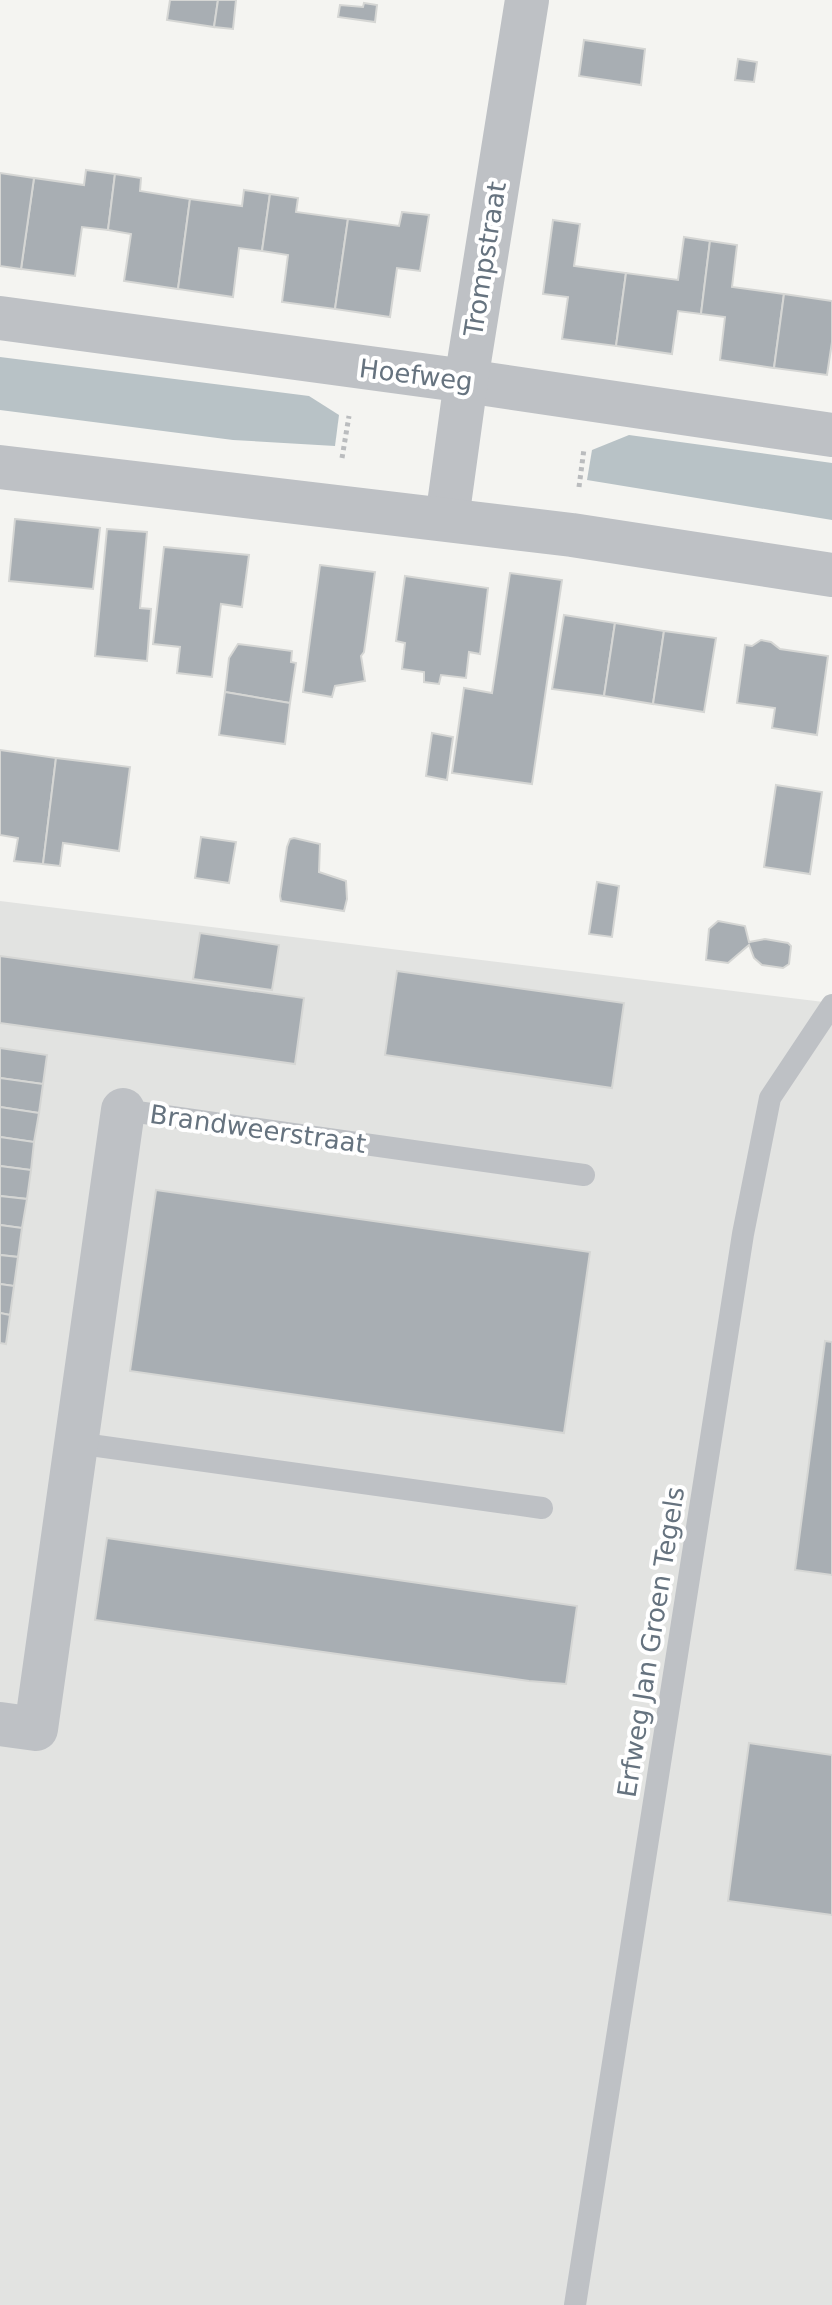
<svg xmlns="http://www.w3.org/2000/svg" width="832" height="2305" font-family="'DejaVu Sans',sans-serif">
<rect width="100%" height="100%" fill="#f4f4f1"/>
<path fill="#e2e3e1" d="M0,901L832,1003V2305H0Z"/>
<g fill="#b8c2c6">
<path d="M0,357L309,396L339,415L335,446L233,440L0,410Z"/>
<path d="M629,435L832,463V520L587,480L592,450Z"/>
</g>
<g fill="#a8aeb3" stroke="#d5d6d4" stroke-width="2">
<path d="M170,0H218L214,27L167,20Z"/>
<path d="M218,0H236L233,29L214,27Z"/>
<path d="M364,3L377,5L375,22L338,17L340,5L363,7Z"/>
<path d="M584,40L645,49L641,85L579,76Z"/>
<path d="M738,59L757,62L754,82L735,80Z"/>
<path d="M86,170L115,174L108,230L82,227L75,276L21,269L34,178L84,185Z"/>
<path d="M0,173L34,178L21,269L0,266Z"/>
<path d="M115,174L141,178L140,191L190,199L178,289L124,281L131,234L108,230Z"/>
<path d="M244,190L270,194L262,251L239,248L233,297L178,289L190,199L242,206Z"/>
<path d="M270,194L298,198L296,212L348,219L335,309L282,302L288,255L262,251Z"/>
<path d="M402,212L429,215L420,271L397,268L390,317L335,309L348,219L399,226Z"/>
<path d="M553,220L580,224L574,266L626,273L616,346L562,339L568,297L543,294Z"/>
<path d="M684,237L710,241L701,314L678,311L672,354L616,346L626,273L678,280Z"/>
<path d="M710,241L737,245L732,287L784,294L774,368L720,360L725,317L701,314Z"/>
<path d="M784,294L832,301V342L827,375L774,368Z"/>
<path d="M15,519L100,528L93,589L9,581Z"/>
<path d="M107,529L147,532L140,608L151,609L147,661L95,656Z"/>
<path d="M164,547L249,555L242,607L221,604L212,677L177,673L180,647L153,644Z"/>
<path d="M320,565L375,572L364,652L361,656L365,681L335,686L332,697L303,692Z"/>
<path d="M510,573L562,580L532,784L452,773L464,688L492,693Z"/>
<path d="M405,576L488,588L480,654L469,652L466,678L441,675L439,684L424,682V672L402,669L405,643L396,641Z"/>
<path d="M564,615L615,623L604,696L552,689Z"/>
<path d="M615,623L664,631L653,704L604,696Z"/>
<path d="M664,631L716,638L704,712L653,704Z"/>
<path d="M761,640L771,642L780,649L828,656L817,735L772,728L775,708L737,703L745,645L752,646Z"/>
<path d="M238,644L292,651L291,662L296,663L290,703L225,692L229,658Z"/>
<path d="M225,692L290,703L285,744L219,735Z"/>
<path d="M432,733L453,737L447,780L426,776Z"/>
<path d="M0,750L56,758L43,864L14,861L18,838L0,835Z"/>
<path d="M56,758L130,767L119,851L63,843L60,866L43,864Z"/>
<path d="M776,785L822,792L810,874L764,867Z"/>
<path d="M201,837L236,842L229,883L195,878Z"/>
<path d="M294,838L320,844L319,872L346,881L347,899L344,911L281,901L280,896L287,847L290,839Z"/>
<path d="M597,882L619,886L612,937L589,934Z"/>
<path d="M718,921L745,926L749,942L765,939L788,943L791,946L789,964L783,968L762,965L754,958L749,945L728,963L706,960L709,929Z"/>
<path d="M200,933L279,945L272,990L193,979Z"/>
<path d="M0,956L304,998L295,1064L0,1023Z"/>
<path d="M397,971L624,1003L612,1088L385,1055Z"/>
<path d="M0,1048L47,1055L43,1084L0,1078Z"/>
<path d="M0,1078L43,1084L39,1113L0,1107Z"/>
<path d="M0,1107L39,1113L34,1142L0,1137Z"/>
<path d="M0,1137L34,1142L31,1170L0,1166Z"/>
<path d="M0,1166L31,1170L27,1199L0,1196Z"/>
<path d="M156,1190L590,1252L564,1433L130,1371Z"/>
<path d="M0,1196L27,1199L22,1228L0,1225Z"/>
<path d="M0,1225L22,1228L18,1257L0,1255Z"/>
<path d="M0,1255L18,1257L14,1286L0,1284Z"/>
<path d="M0,1284L14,1286L10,1315L0,1313Z"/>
<path d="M0,1313L10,1315L6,1344L0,1343Z"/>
<path d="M825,1341L832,1342V1575L795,1570Z"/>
<path d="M107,1538L577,1606L566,1684L529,1681L95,1620Z"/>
<path d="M749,1743L832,1755V1915L728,1901Z"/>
</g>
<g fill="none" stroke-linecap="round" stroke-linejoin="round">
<g stroke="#babcbe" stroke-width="5" stroke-dasharray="4 4" stroke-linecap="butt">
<path d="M342,458L349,416"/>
<path d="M579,487L584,449"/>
</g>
<g stroke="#bec1c5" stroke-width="22">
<path d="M123,1110L584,1175"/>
<path d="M76,1443L542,1508"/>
<path d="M575,2305L743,1234L770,1098L832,1005"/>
</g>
<g stroke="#bec1c5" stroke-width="44">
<path d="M0,318L466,381L832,435"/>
<path d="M447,519L466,381L527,0"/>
<path d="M0,1724L36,1729L123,1110"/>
</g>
<path stroke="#bec1c5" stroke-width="44" d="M0,467L572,535L832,575"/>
</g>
<g text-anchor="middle" stroke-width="8" stroke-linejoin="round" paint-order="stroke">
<g font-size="26" fill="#66737f" stroke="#fff">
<text transform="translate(485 259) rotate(-81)" y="9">Trompstraat</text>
<text transform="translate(416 375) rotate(7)" y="9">Hoefweg</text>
<text transform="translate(258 1129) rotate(8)" y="9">Brandweerstraat</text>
<text transform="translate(651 1642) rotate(-81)" y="9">Erfweg Jan Groen Tegels</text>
</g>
</g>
</svg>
